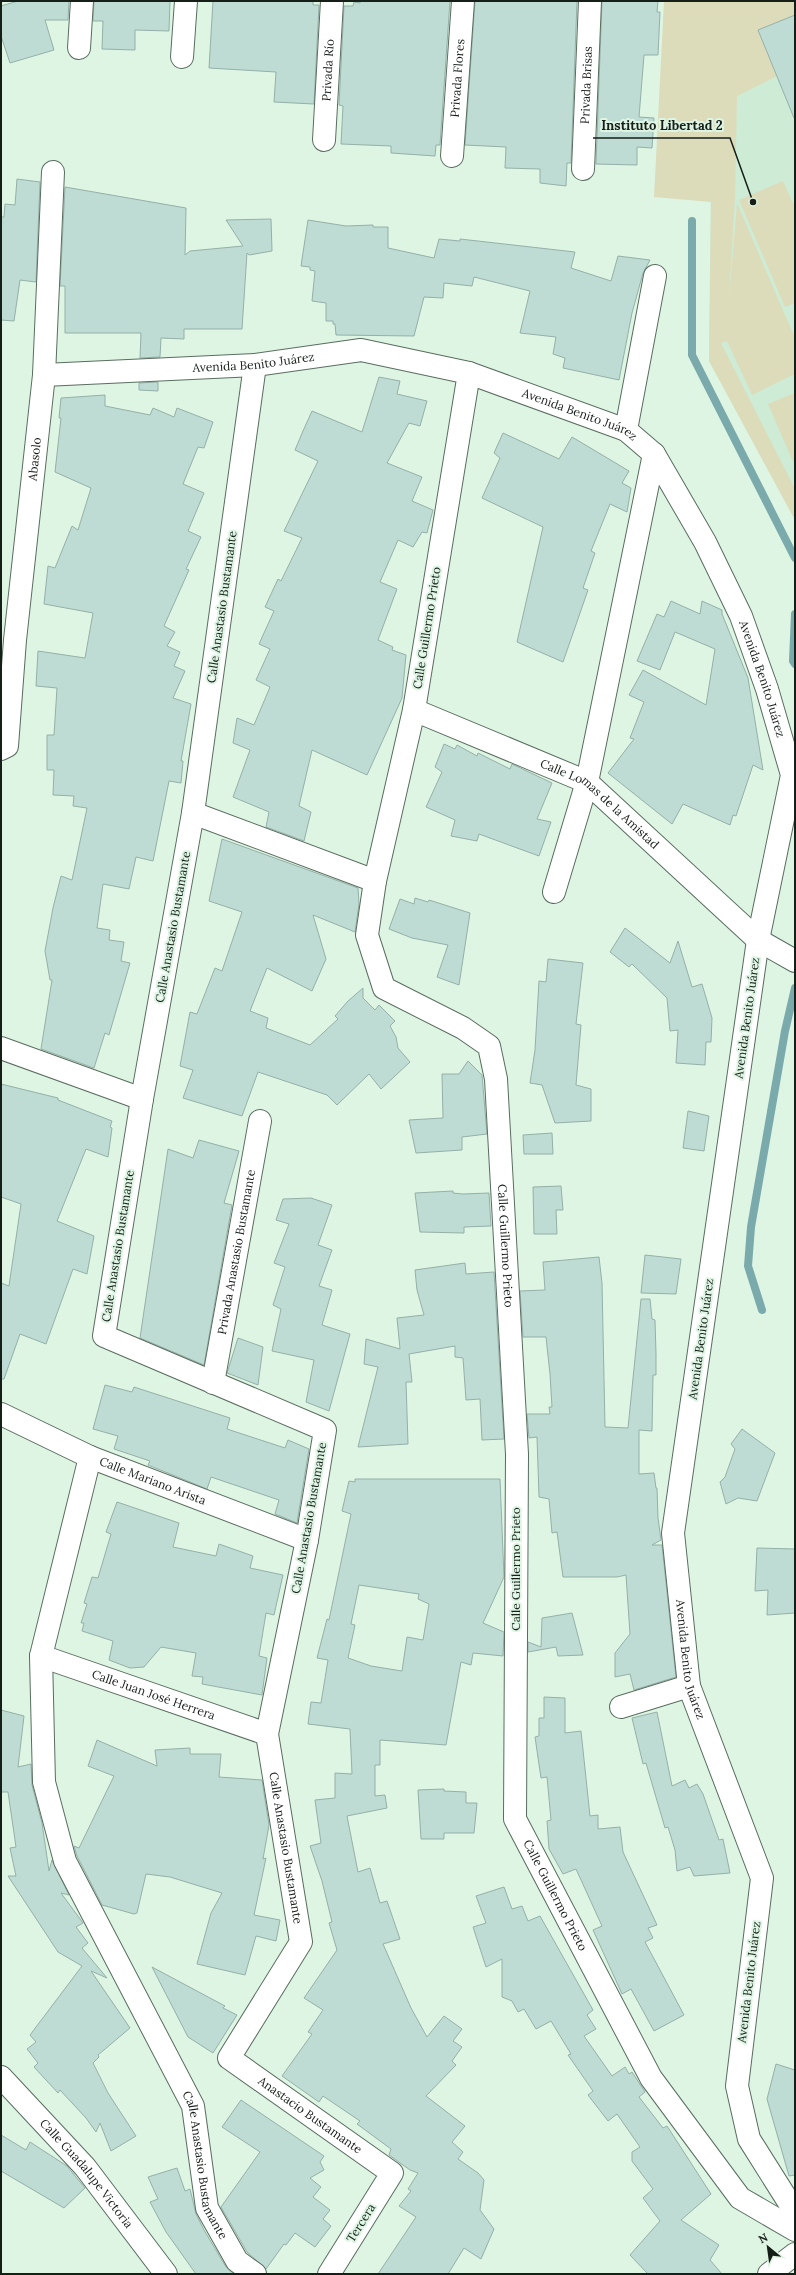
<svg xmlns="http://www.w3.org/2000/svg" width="796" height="2275" font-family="Lora,serif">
<rect width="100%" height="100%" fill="#def5e4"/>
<path fill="#cdebd5" d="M795,15V520L709,361L712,58L758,30Z"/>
<g fill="#dcdcbb">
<path d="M664,1H795V15L758,30L777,76L737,96L735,197L729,300L737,203L795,338V374L752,395L727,341L721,343L795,489V520L709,361L711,202L654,197Z"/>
<path d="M783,181L795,208V303L785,307L739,200Z"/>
<path d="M795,393V466L768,404Z"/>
</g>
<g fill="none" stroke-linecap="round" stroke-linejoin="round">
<g stroke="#7aaaab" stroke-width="8">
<path d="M692,221V355L795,558"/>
<path d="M795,614L793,661L795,664"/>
<path d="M762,1310L748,1266L751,1227L785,1031L795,988"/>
</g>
</g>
<g fill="#bedcd3" stroke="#94b0a8" fill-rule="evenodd">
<path d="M18,1H69L68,20H45L54,50L10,63L1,36V6Z"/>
<path d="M94,1H170L169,31L135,30V50L102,49L103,21H93Z"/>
<path d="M213,1H313V5H319L314,104L274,102L276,72L209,68Z"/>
<path d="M360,1H450L440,145H436L435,156L391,153V146L341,144L343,106L339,105L344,6H353L354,2L360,3Z"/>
<path d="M475,1H577L571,163H567L566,186L540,183V169L505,168L506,147L465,145Z"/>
<path d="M602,1H658L657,12H660L658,55H644L639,117L654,118L652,148L637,147V165L596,164Z"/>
<path d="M795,15V118H794L758,30Z"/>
<path d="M17,179L40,182L36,282L20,280L14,321L1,320V217H4L5,204L15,205Z"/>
<path d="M65,187L186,208L185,255L190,251L243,246L226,220L271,219L272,251L249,255L247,253L242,329H184V339L161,338L160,357L140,358L141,333H65V286H60Z"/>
<path d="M308,220L346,226L373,225V227H388V248L434,258L439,239L460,241V239L575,252L571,268L611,281L618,256L650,260L643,273L632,313L619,380L563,368L565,358L553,354L556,337L520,333L530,291L474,277L472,286L444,283L443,298L424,297L414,336L336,335L335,324H333V321H326V303L312,301L315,271L310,270V267L301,266Z"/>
<path d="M379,377L400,381L397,394L427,401L420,426L409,423L387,463L422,477L412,501L433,510L427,533L422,532L413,547L398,540L380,582L397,589L378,640L393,647L392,650L406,655L402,698L367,775L312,750L299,806L311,812L304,841L266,827L269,812L233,797L250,750L233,743L237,718L254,725L270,687L256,680L270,649L259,644L274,611L265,607L278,579L281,581L302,538L284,531L318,461L295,450L303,431L312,411L362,432Z"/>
<path d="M158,382V391L139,390V383Z"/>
<path d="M105,395V406L150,415L153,408L174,417L177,408L213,422L204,448L198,447L183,484L204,493L188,531L201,537L186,569L189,570L164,626L175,632L167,646L180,652L174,666L185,671L173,698L191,704L181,761H183L181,783L169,781L153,861L136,857L129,889L103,884L97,928L110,930L109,940L124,942L121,961L130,963L109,1035L105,1033L94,1068L41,1049L52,980H50L45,951L53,908L61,876L72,880L87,808L73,806L74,796L53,795L54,770H47V735H54L57,688L36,686L38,651L85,658L93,613L44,604L48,566L55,568L72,526L78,530L91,488L55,472L61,418H59L61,398Z"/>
<path d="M503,433L559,459L572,437L629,471L622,483L631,488L627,512L610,504L591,551L595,553L583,588L588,590L563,662L517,642L543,527L482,498L500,458L494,453Z"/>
<path d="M671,601L700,614L702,601L722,610V614L748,678L763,770L753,765L736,816L733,815L730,825L683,804L672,824L608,773L634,739L630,738L644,702L629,695L643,670L706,705L715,649L675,632L660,670L637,661L657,614L664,617Z"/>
<path d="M444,744L455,749L457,745L477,756L478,753L510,769L512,764L552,783L537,819L551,822L539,856L479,834L477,841L451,836L455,820L426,807L442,772L435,767Z"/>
<path d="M222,839L358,888L359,904L355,932L313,915L326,959L312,991L267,968L250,1011L268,1018L266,1028L310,1045L338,1019L335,1016L348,1001L363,988V998L375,1010L379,1005L395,1021L390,1026L396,1037L398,1048L410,1062L381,1089L369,1074L337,1105L327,1095L258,1072L242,1116L183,1098L193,1070L180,1066L190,1012L197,1014L215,968L222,971L242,912L209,901Z"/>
<path d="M415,898L428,902L429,900L470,913L459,985L437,977L448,945L412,938L389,929L400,899L414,904Z"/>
<path d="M625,928L670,963L678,941L692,987L702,984L712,1018L711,1042H706L705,1065L676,1063L678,1030L670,1031L667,998L632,964L629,967L610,952Z"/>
<path d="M548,959L583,963L576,1024L581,1025L576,1085L591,1089V1121L555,1123L542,1085L530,1083L535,1050L539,981L546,982Z"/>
<path d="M468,1061L482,1075L487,1134L462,1137V1150L416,1153L409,1120L443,1118L442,1074H459Z"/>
<path d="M1,1084L58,1098V1100L112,1121L110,1127L112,1128L108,1157L86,1149L57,1221L94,1236L87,1274L73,1269L46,1344L20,1334L4,1379H1V1283L9,1286L21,1204L1,1197Z"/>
<path d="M688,1111L709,1116L704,1151L683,1148Z"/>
<path d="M552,1133L553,1154H524L523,1135Z"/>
<path d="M199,1140L239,1151L224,1203L232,1205L204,1365L140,1338L168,1149L193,1158Z"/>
<path d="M561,1186L563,1210H556L557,1234H534L533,1187Z"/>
<path d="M453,1191V1193L463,1194L489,1193L491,1226L464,1227V1233L420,1232L415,1193Z"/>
<path d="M311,1198L332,1205L318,1245L332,1250L319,1286L332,1290L322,1325L350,1334L329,1411L306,1402L314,1360L272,1351L281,1309L273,1305L285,1267L274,1263L289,1224L276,1220L283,1199Z"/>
<path d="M645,1255L681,1259L676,1294L641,1293Z"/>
<path d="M599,1257L602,1283L605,1427L628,1428L641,1299H650L652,1319L655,1320L656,1354V1375H653L652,1431L639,1430V1474L654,1473L656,1488H657L658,1518L661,1540L652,1545H662L676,1677L634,1690L630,1674L615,1677V1653L630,1634L626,1575L617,1577H563L557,1532L552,1533L549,1499L539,1497L537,1437L529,1438L527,1414H550L549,1407H552L550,1374L546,1337H523L520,1291L545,1290L543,1262Z"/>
<path d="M465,1263L466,1274L494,1272L504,1439L482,1440L480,1399L466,1400L463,1358L455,1357V1346L409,1354L412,1382H406L408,1444L358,1447L378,1367L364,1364L366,1339L400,1349L397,1318L424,1315L417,1290L415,1270Z"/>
<path d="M238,1338L263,1347L258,1385L227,1373Z"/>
<path d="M105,1385L132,1392L134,1387L230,1418L227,1429L285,1448L288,1440L309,1449L297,1523L275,1514L279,1500L211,1477L207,1489L148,1465L150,1461L114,1449L118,1436L93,1429Z"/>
<path d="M742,1429L775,1453L757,1501L738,1498L726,1504L720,1482L725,1477L735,1449L731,1444Z"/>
<path d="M355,1479H500L504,1577L483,1623L504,1632L503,1656L473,1653L471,1665L461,1662L446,1745L380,1740V1765H375V1796L385,1795L387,1808L347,1816L358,1872L370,1868L380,1903L387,1901L400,1939L383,1944L411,2008L427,2037L444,2016L462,2029L453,2041L462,2047L452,2061L456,2065L426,2096L465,2126L452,2142L463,2152L458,2159L478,2173L484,2180L480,2210L494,2229L481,2259L464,2248L448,2274H378L416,2217L399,2206L411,2191L408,2189L418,2173L410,2170L389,2155L391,2149L357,2124L360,2121L323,2096L319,2102L282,2076L312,2034L308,2032L323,2010L304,1998L337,1950L329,1923L332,1922L322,1881L310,1846L321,1843L315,1800L335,1798V1773L352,1774L350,1729L308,1724L311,1702L321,1703L328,1660L317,1658L327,1619L329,1620L351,1514L342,1511L349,1481L355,1482ZM359,1585L419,1594L418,1599L429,1604L423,1640L407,1637L402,1671L371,1666L348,1658L355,1625L351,1624Z"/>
<path d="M117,1502L179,1523L173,1547L216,1556L219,1544L253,1556L250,1568L283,1575L274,1615L266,1613L259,1656L267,1658L262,1695L202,1684L203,1677L192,1676L196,1653L161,1647L144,1667L130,1668L109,1660L113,1641L82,1631L84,1623H81L87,1604L84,1603L92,1577L98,1578L111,1534L106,1532Z"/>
<path d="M757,1548L795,1549V1613L767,1615L768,1590L755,1591Z"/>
<path d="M572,1613L583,1655L558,1656L556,1647L528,1652V1642L541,1647L542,1618Z"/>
<path d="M544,1697L565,1698V1733L581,1731L590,1816L598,1815V1829L620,1827L623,1852L657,1925L648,1928L653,1938L645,1942L684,2015L654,2031L631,1989L622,1994L593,1930L602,1926L576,1869L563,1874L549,1849L547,1821L551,1820L547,1777L541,1778L535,1737L539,1736V1718H544Z"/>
<path d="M1,1710L24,1716L18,1767L31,1764L32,1785L42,1823L49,1871L52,1860L69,1895L61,1893L83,1923L76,1927L88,1943L82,1948L107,1978L91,1971L130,2028L98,2055L99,2057L93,2063L108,2093L136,2136L111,2151L100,2123L96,2132L86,2118L60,2090L58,2093L34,2067L38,2063L27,2049L36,2042L30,2035L82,1966L58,1952L8,1876H16L10,1848L16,1847L8,1792H1Z"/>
<path d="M657,1712L672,1786L685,1780L689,1788L697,1784L703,1794L719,1840L723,1839L730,1873L694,1876L690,1867L677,1871L675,1850L668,1827L665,1828L646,1763L643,1764L632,1718Z"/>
<path d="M97,1740L157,1766L155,1750L190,1748V1754H221L219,1777L262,1780L269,1825L263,1859L266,1858L254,1915L280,1920L276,1941L256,1936L245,1975L197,1964L211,1913L222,1893L170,1877L146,1874L137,1913L134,1914L102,1905L77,1856L74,1846L79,1848L114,1776L88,1766Z"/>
<path d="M444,1789V1791L466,1792V1803H477L474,1833H444V1839H421L418,1790Z"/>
<path d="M504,1887L512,1909L522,1906L528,1921L540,1916L593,2010L587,2015L596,2029L584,2036L612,2076L625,2067L629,2074L632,2072L645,2092L639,2097L663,2128L667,2126L711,2194L681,2220L719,2245L710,2260L722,2274H648L630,2255L660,2221L643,2198L653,2189L632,2161V2152L640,2147L617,2114L608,2121L588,2095L593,2091L568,2055L571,2054L551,2021L536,2029L524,2009L518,2012L512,2001L502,1997V1959L486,1967L473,1927L486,1923L476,1896Z"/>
<path d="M152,1967L225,2006L223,2008L237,2015L213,2053L188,2037Z"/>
<path d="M776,2064L795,2070V2175L789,2176L767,2099Z"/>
<path d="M241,2100L324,2156L320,2162L324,2170L310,2178L321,2187L313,2197L330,2210L323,2219L331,2226L315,2247L295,2233L286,2245L284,2244L266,2269L247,2252L221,2207L260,2152L222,2127Z"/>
<path d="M1,2135L26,2150L30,2142L67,2166L85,2188L64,2208L1,2171Z"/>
<path d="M177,2168L185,2191L190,2189L196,2214L204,2230L226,2267L234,2274H196L166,2232L150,2202L158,2199L148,2177Z"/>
</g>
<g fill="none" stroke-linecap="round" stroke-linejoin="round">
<g stroke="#596d5f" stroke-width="24">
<g id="minor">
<path d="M79,48L82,1"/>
<path d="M182,57L186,1"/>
<path id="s1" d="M324,140L332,1"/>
<path id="s2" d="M452,156L463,1"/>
<path id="s3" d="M583,169L590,1"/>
<path id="s4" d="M255,365L193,813L142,1099L104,1336L325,1430L307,1540L267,1734L301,1942L229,2058L392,2173L329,2274"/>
<path id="s5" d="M469,373L414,710L375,881L367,935L384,988L463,1028L489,1046L496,1079L517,1454L515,1819L651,2078L740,2198L795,2230"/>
<path id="s6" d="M44,375L255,365L361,350L469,373L626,430L654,454L705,542L741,616L767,689L792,775L758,940L673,1533L689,1686L762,1878L737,2086L749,2139L795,2212"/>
<path d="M626,430L655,276"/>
<path id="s7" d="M414,710L587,782L758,940L795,961"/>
<path id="s8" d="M1,749L7,746L15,640L44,375L53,172"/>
<path d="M193,813L375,881"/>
<path d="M554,892L587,782L654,454"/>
<path d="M1,1048L142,1099"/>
<path id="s9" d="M213,1383L260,1121"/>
<path id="s10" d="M1,1414L90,1457L307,1540"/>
<path id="s11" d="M90,1457L41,1656L44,1782L65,1861L193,2106L207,2208L237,2261L255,2274"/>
<path id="s12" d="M41,1656L267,1734"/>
<path d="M621,1707L689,1686"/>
<path id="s13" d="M1,2077L85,2167L166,2274"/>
<path d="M769,2274L795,2254"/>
</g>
</g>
<use href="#minor" stroke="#fff" stroke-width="22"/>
</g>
<g text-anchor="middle" stroke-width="4" stroke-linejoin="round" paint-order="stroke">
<g font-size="12" fill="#161e18" stroke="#def5e4">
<text dy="4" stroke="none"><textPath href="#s1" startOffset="70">Privada Río</textPath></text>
<text dy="4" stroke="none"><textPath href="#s2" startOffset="78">Privada Flores</textPath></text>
<text dy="4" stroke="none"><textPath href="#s3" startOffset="84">Privada Brisas</textPath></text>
<text dy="4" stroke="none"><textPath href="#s6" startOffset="210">Avenida Benito Juárez</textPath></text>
<text dy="4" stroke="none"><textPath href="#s6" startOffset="547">Avenida Benito Juárez</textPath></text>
<text dy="4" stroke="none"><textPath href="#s8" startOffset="295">Abasolo</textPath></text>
<text transform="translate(222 607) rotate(-82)" y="4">Calle Anastasio Bustamante</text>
<text transform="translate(427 628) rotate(-81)" y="4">Calle Guillermo Prieto</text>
<text dy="4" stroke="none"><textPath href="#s6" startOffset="883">Avenida Benito Juárez</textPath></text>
<text dy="4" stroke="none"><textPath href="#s7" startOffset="210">Calle Lomas de la Amistad</textPath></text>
<text transform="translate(173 927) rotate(-80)" y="4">Calle Anastasio Bustamante</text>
<text transform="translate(747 1018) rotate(-82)" y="4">Avenida Benito Juárez</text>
<text transform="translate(118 1246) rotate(-81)" y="4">Calle Anastasio Bustamante</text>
<text dy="4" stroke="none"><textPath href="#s5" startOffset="948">Calle Guillermo Prieto</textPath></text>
<text dy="4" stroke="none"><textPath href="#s9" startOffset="133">Privada Anastasio Bustamante</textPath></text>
<text transform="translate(701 1339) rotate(-82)" y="4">Avenida Benito Juárez</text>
<text dy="4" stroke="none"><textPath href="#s10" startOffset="166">Calle Mariano Arista</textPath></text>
<text transform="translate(309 1518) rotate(-80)" y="4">Calle Anastasio Bustamante</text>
<text transform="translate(516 1569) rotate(-90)" y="4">Calle Guillermo Prieto</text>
<text dy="4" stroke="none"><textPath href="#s6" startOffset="1879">Avenida Benito Juárez</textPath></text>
<text dy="4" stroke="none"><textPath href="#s12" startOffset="119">Calle Juan José Herrera</textPath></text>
<text dy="4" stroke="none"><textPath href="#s4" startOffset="1648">Calle Anastasio Bustamante</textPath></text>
<text dy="4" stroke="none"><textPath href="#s5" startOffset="1608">Calle Guillermo Prieto</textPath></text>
<text transform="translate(749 1982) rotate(-83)" y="4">Avenida Benito Juárez</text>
<text dy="4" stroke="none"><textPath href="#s4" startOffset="1979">Anastacio Bustamante</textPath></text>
<text dy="4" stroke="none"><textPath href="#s11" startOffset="750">Calle Anastasio Bustamante</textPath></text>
<text dy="4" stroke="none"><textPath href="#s13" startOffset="129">Calle Guadalupe Victoria</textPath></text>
<text transform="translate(361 2223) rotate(-58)" y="4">Tercera</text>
</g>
</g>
<path fill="none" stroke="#161e18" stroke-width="1.5" d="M753 202L730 138H593"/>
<circle fill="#161e18" stroke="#def5e4" stroke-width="1.5" cx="753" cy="202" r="4"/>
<g font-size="13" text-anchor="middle" font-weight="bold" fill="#161e18" stroke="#def5e4" stroke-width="4" stroke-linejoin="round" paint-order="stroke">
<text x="662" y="130">Instituto Libertad 2</text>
</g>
<rect width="796" height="2275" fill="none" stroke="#161e18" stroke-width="4"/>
<g transform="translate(768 2247) rotate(331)" stroke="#def5e4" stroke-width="3" paint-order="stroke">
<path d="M0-3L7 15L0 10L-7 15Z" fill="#161e18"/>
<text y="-6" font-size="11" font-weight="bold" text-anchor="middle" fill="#161e18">N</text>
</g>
</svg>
